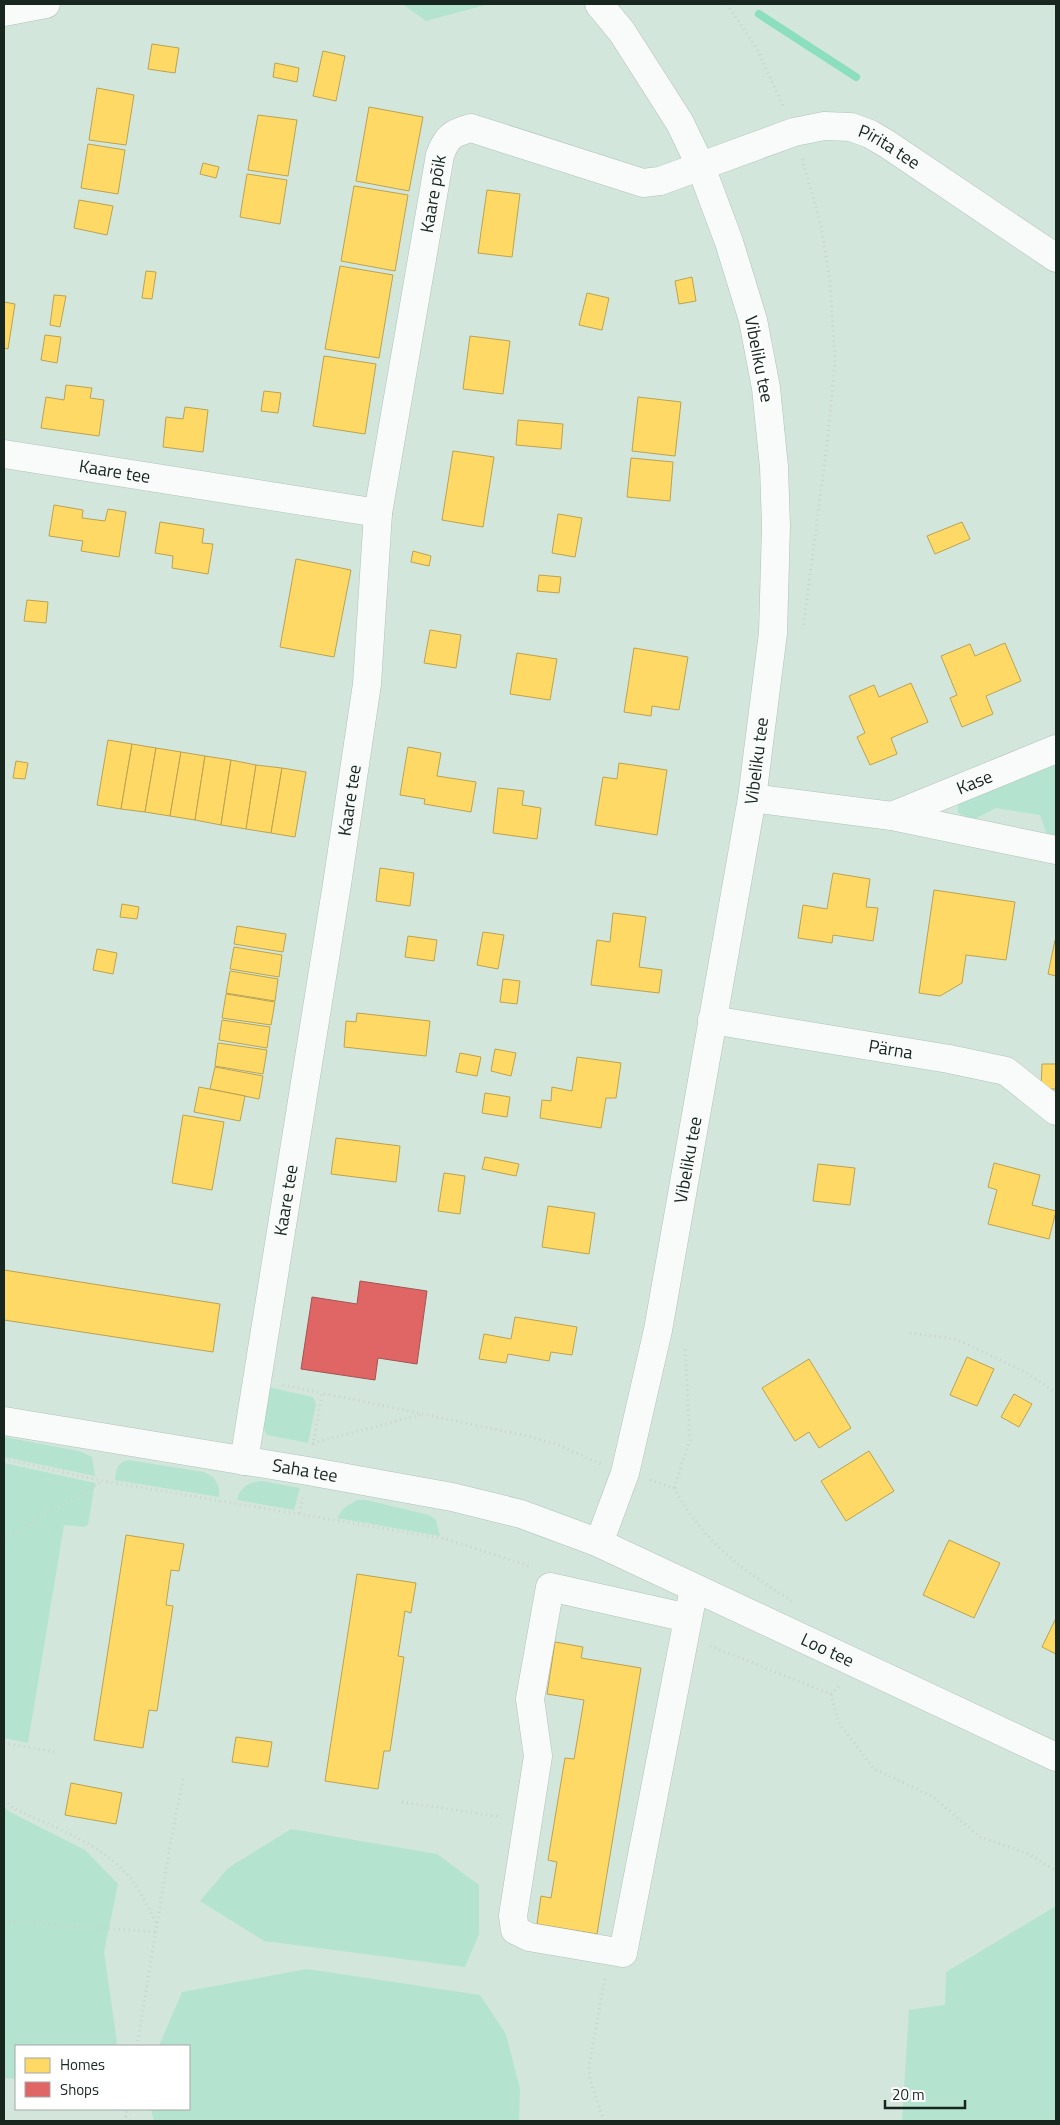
<svg xmlns="http://www.w3.org/2000/svg" width="1060" height="2125" font-family="'Titillium Web',sans-serif">
<rect width="100%" height="100%" fill="#d2e6dc"/>
<g fill="#b4e4cf">
<path d="M402,4H489L426,21Z"/>
<path d="M1056,755V837L1047,835L1040,815L996,808L973,820L958,813V797Z"/>
<path d="M268,1387L313,1397L316,1404L308,1443L267,1435L263,1427Z"/>
<path d="M4,1437L79,1451L92,1457L95,1476L4,1457Z"/>
<path d="M128,1460L204,1472C216,1478 220,1484 219,1497L115,1480C116,1469 117,1463 128,1460Z"/>
<path d="M4,1463L95,1483L88,1525L84,1527L64,1525L28,1743L4,1738Z"/>
<path d="M262,1481L300,1488L294,1510L237,1500C240,1487 249,1482 262,1481Z"/>
<path d="M357,1500H366L429,1515L436,1520L440,1536L337,1518L344,1508Z"/>
<path d="M4,1807L10,1812L85,1850L118,1884L104,1952L117,2042L116,2046H16V2079L4,2078Z"/>
<path d="M291,1829L437,1854L479,1885V1934L465,1967L264,1941L200,1901L228,1868Z"/>
<path d="M1056,1906V2121H902L909,2010L945,2005L946,1972Z"/>
<path d="M307,1969L480,1995L506,2034L520,2089L519,2121H154L151,2109H189V2046H159L182,1992Z"/>
</g>
<g fill="#ffd966" stroke="#baa351">
<path d="M152,44L179,48L175,73L148,69Z"/>
<path d="M323,51L345,56L336,101L313,96Z"/>
<path d="M275,63L299,68L297,82L273,77Z"/>
<path d="M97,88L134,95L126,145L89,140Z"/>
<path d="M369,107L423,117L409,191L356,181Z"/>
<path d="M258,115L297,120L288,176L248,170Z"/>
<path d="M88,144L125,150L118,194L81,188Z"/>
<path d="M203,163L219,167L216,178L200,174Z"/>
<path d="M247,174L287,180L280,224L240,217Z"/>
<path d="M354,186L408,195L395,271L341,261Z"/>
<path d="M487,190L520,194L512,257L478,253Z"/>
<path d="M79,200L113,206L107,235L74,228Z"/>
<path d="M340,266L393,275L379,358L325,349Z"/>
<path d="M146,271L156,272L152,299L142,298Z"/>
<path d="M692,277L696,301L679,304L675,281Z"/>
<path d="M587,293L609,298L602,330L579,325Z"/>
<path d="M54,295L66,296L60,327L50,325Z"/>
<path d="M4,302L15,304L8,349L4,348Z"/>
<path d="M45,335L61,337L57,363L41,360Z"/>
<path d="M470,336L510,341L503,394L463,389Z"/>
<path d="M324,356L376,364L365,434L313,426Z"/>
<path d="M66,385L92,388L90,398L104,400L99,436L41,428L46,397L64,400Z"/>
<path d="M264,391L281,393L278,413L261,411Z"/>
<path d="M638,397L681,402L675,456L632,451Z"/>
<path d="M185,407L208,410L203,452L163,447L166,417L183,419Z"/>
<path d="M518,420L563,424L561,449L516,445Z"/>
<path d="M453,451L494,457L483,527L442,520Z"/>
<path d="M631,458L673,462L670,501L627,497Z"/>
<path d="M54,505L83,510L82,518L105,521L108,509L126,512L119,557L81,551L83,541L49,536Z"/>
<path d="M558,514L582,518L575,557L552,553Z"/>
<path d="M160,522L204,529L202,543L213,544L208,574L172,568L173,556L155,553Z"/>
<path d="M962,522L970,539L935,554L927,536Z"/>
<path d="M413,551L431,556L429,566L411,562Z"/>
<path d="M296,559L351,570L334,657L280,647Z"/>
<path d="M539,575L561,577L559,593L537,591Z"/>
<path d="M27,600L48,602L46,623L24,621Z"/>
<path d="M430,630L461,635L456,668L424,663Z"/>
<path d="M1005,643L1021,681L986,696L993,714L962,727L950,698L957,695L941,656L970,644L975,656Z"/>
<path d="M634,648L688,657L679,710L652,706L651,716L624,712Z"/>
<path d="M517,653L557,659L550,700L510,694Z"/>
<path d="M911,683L928,722L891,738L897,754L870,765L857,737L865,733L849,696L874,685L879,697Z"/>
<path d="M108,740L132,744L121,809L97,805Z"/>
<path d="M132,744L156,748L145,812L121,809Z"/>
<path d="M408,747L441,753L437,776L476,782L471,812L424,804L425,799L400,795Z"/>
<path d="M156,748L181,752L170,816L145,812Z"/>
<path d="M181,752L205,756L195,820L170,816Z"/>
<path d="M205,756L231,760L221,825L195,820Z"/>
<path d="M231,760L256,765L246,829L221,825Z"/>
<path d="M16,761L28,763L25,779L13,778Z"/>
<path d="M619,763L667,770L657,835L595,825L603,777L617,779Z"/>
<path d="M256,765L282,768L271,833L246,829Z"/>
<path d="M282,768L306,772L295,837L271,833Z"/>
<path d="M498,788L524,791L522,805L541,808L537,839L493,833Z"/>
<path d="M380,868L414,873L410,906L376,901Z"/>
<path d="M833,873L870,879L866,907L878,908L873,941L833,935L832,943L798,938L803,905L827,909Z"/>
<path d="M934,890L1015,902L1006,960L966,955L962,983L940,996L919,993Z"/>
<path d="M122,904L139,907L137,919L120,917Z"/>
<path d="M613,913L646,917L639,967L662,970L659,993L591,985L597,940L610,942Z"/>
<path d="M237,926L286,934L283,952L234,944Z"/>
<path d="M483,932L504,935L498,969L477,965Z"/>
<path d="M408,936L437,940L434,961L405,957Z"/>
<path d="M1055,940H1056V976L1048,974Z"/>
<path d="M234,947L282,955L279,977L230,969Z"/>
<path d="M97,949L117,953L113,974L93,970Z"/>
<path d="M230,971L278,979L275,1001L226,993Z"/>
<path d="M503,979L520,981L517,1004L500,1002Z"/>
<path d="M226,994L275,1002L271,1025L222,1018Z"/>
<path d="M357,1013L430,1021L426,1056L344,1047L346,1021L356,1022Z"/>
<path d="M222,1020L270,1027L267,1048L219,1040Z"/>
<path d="M218,1043L267,1050L263,1074L215,1066Z"/>
<path d="M495,1049L516,1053L511,1076L491,1071Z"/>
<path d="M460,1053L481,1057L477,1076L456,1072Z"/>
<path d="M577,1057L621,1063L616,1098H606L601,1128L540,1118L542,1100L551,1101L552,1087L572,1091Z"/>
<path d="M1042,1064H1056V1089H1041Z"/>
<path d="M215,1067L263,1076L259,1099L210,1089Z"/>
<path d="M199,1087L245,1096L240,1121L194,1112Z"/>
<path d="M485,1093L510,1097L507,1117L482,1113Z"/>
<path d="M183,1115L224,1122L212,1190L172,1183Z"/>
<path d="M336,1138L400,1146L396,1182L331,1174Z"/>
<path d="M485,1157L519,1164L516,1176L482,1169Z"/>
<path d="M994,1163L1040,1175L1032,1205L1056,1211L1049,1239L988,1224L997,1190L988,1187Z"/>
<path d="M818,1164L855,1168L850,1205L813,1201Z"/>
<path d="M444,1173L465,1176L460,1214L438,1211Z"/>
<path d="M548,1206L595,1213L589,1254L542,1247Z"/>
<path d="M4,1270L220,1304L213,1352L4,1320Z"/>
<path d="M515,1317L577,1327L572,1355L551,1352L549,1361L508,1354L506,1363L479,1359L484,1334L511,1339Z"/>
<path d="M967,1357L994,1369L977,1406L950,1395Z"/>
<path d="M809,1359L851,1428L819,1448L809,1432L795,1441L762,1388Z"/>
<path d="M1014,1394L1032,1404L1019,1427L1001,1417Z"/>
<path d="M869,1451L894,1491L846,1521L821,1481Z"/>
<path d="M126,1535L184,1544L179,1571L171,1570L166,1605L173,1606L157,1711L149,1710L143,1748L94,1740Z"/>
<path d="M949,1540L1000,1563L974,1618L923,1595Z"/>
<path d="M357,1574L416,1583L411,1613L405,1611L398,1656L404,1657L390,1751H384L378,1789L325,1781Z"/>
<path d="M1056,1618V1654L1042,1647Z"/>
<path d="M555,1642L583,1647L581,1658L641,1668L597,1934L537,1924L541,1896L551,1898L557,1862L548,1860L565,1758L574,1759L584,1700L547,1694Z"/>
<path d="M236,1737L272,1742L268,1767L232,1762Z"/>
<path d="M71,1783L122,1793L116,1824L65,1815Z"/>
</g>
<path fill="#e06666" stroke="#a45351" d="M360,1281L427,1291L417,1364L378,1358L375,1380L301,1369L312,1297L357,1304Z"/>
<g fill="none" stroke-linecap="round" stroke-linejoin="round">
<path stroke="#8bdebe" stroke-width="8" d="M759,14L856,77"/>
<g stroke="#b1c1b9" stroke-width="29">
<g id="minor">
<path d="M4,12L46,4"/>
<path id="s1" d="M4,454L378,513"/>
<path d="M752,798L892,816L1056,850"/>
<path id="s2" d="M892,816L1056,749"/>
<path id="s3" d="M712,1020L949,1059L1006,1071L1056,1111"/>
<path id="s4" d="M4,1421L308,1471L452,1497L521,1514L599,1543L1056,1757"/>
<path id="s5" d="M244,1461L337,884L367,684L378,513L440,155C447,136 453,133 471,128L643,183L660,181L794,132L824,126L851,127L870,134L887,144L1056,258"/>
<path id="s6" d="M599,1543L625,1473L658,1330L752,798L773,633L776,526L774,467L766,388L753,320L729,242L701,167L680,123L622,32L599,4"/>
<path d="M688,1618L550,1587L530,1699L538,1756L513,1916L515,1930L529,1937L623,1953L694,1588"/>
</g>
</g>
<g stroke="#cbd2ce" stroke-width="3" stroke-dasharray="1 4" stroke-linecap="butt">
<path d="M727,4L757,49L784,108"/>
<path d="M802,159L821,226L830,282L835,361L828,436L803,629"/>
<path d="M910,1333L956,1339L1027,1373L1056,1393"/>
<path d="M283,1385L322,1393"/>
<path d="M313,1443L423,1414"/>
<path d="M313,1445L322,1393L523,1435L556,1444L601,1464"/>
<path d="M4,1459L103,1481L446,1539L532,1567"/>
<path d="M650,1480L674,1488C704,1542 740,1569 792,1601"/>
<path d="M674,1488L690,1440L685,1346"/>
<path d="M299,1513L303,1498"/>
<path d="M4,1539L103,1481"/>
<path d="M710,1646L831,1694L840,1685"/>
<path d="M831,1694L838,1722L874,1769L932,1796L980,1837L1029,1854L1056,1871"/>
<path d="M4,1743L56,1752"/>
<path d="M4,1800L13,1808C50,1826 94,1840 124,1871C138,1885 147,1905 156,1923"/>
<path d="M402,1802L501,1817"/>
<path d="M4,1921L156,1932"/>
<path d="M137,2046L170,1845L184,1776"/>
<path d="M126,2116L130,2121"/>
<path d="M122,2121L126,2116L127,2109"/>
<path d="M604,2121L590,2080L589,2065L605,1978"/>
</g>
<use href="#minor" stroke="#f8fbfa" stroke-width="28"/>
</g>
<g text-anchor="middle" stroke-width="5" stroke-linejoin="round" paint-order="stroke">
<g font-size="18" fill="#182620" stroke="#fff">
<text dy="6" stroke="none"><textPath href="#s5" startOffset="1806">Pirita tee</textPath></text>
<text dy="6" stroke="none"><textPath href="#s5" startOffset="1282">Kaare põik</textPath></text>
<text transform="translate(759 359) rotate(79)" y="6">Vibeliku tee</text>
<text dy="6" stroke="none"><textPath href="#s1" startOffset="112">Kaare tee</textPath></text>
<text dy="6" stroke="none"><textPath href="#s6" startOffset="799">Vibeliku tee</textPath></text>
<text dy="6" stroke="none"><textPath href="#s2" startOffset="89">Kase</textPath></text>
<text dy="6" stroke="none"><textPath href="#s5" startOffset="669">Kaare tee</textPath></text>
<text dy="6" stroke="none"><textPath href="#s3" startOffset="181">Pärna</textPath></text>
<text dy="6" stroke="none"><textPath href="#s6" startOffset="394">Vibeliku tee</textPath></text>
<text dy="6" stroke="none"><textPath href="#s5" startOffset="264">Kaare tee</textPath></text>
<text dy="6" stroke="none"><textPath href="#s4" startOffset="305">Saha tee</textPath></text>
<text dy="6" stroke="none"><textPath href="#s4" startOffset="861">Loo tee</textPath></text>
</g>
</g>
<rect width="1060" height="2125" fill="none" stroke="#182620" stroke-width="10"/>
<rect x="15" y="2045" width="175" height="65" fill="#ffffff" stroke="#a3a8a6"/>
<rect x="25" y="2058" width="25" height="15" fill="#ffd966" stroke="#a3a8a6"/>
<text x="60" y="2070" font-size="15" fill="#182620">Homes</text>
<rect x="25" y="2082" width="25" height="15" fill="#e06666" stroke="#a3a8a6"/>
<text x="60" y="2095" font-size="15" fill="#182620">Shops</text>
<path d="M885 2100v8h80v-8" fill="none" stroke="#182620" stroke-width="2.5"/>
<text x="892" y="2100" font-size="15" fill="#182620" stroke="#ffffff" stroke-width="4" paint-order="stroke">20 m</text>
</svg>
